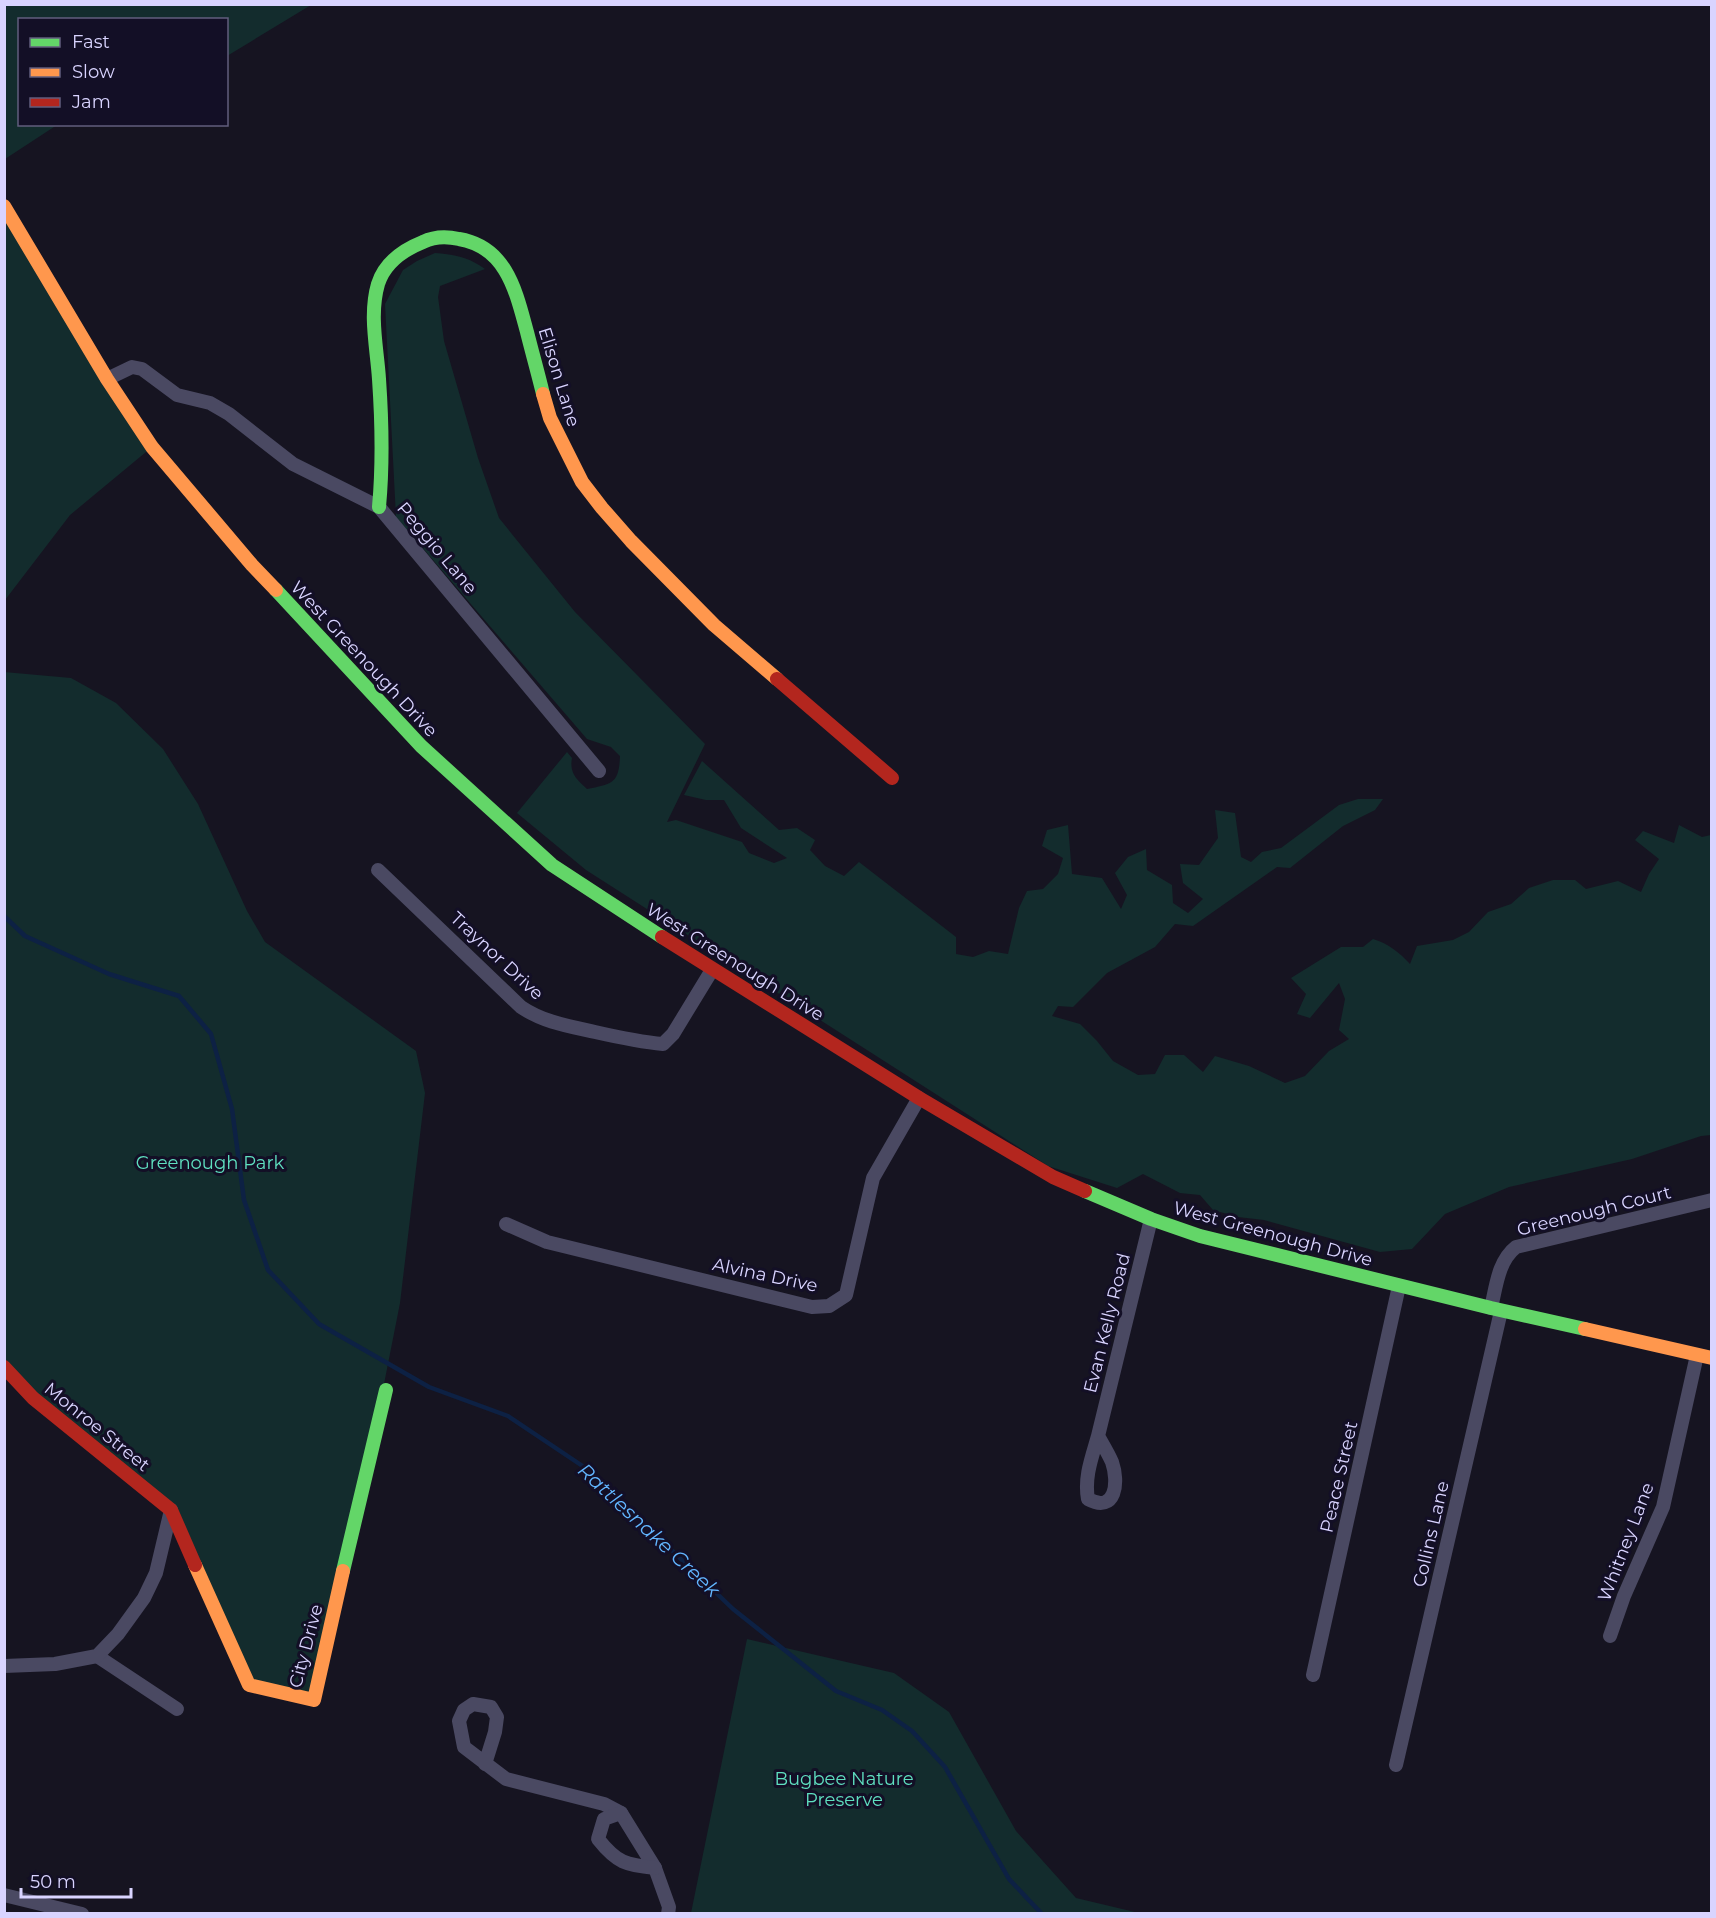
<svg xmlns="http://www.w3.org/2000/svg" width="1716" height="1918" font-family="Montserrat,sans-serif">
<rect width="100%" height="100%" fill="#161421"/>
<g fill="#132c2d">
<path d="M5,4H311V5L227,56L226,20H20V124L57,125L5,159Z"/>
<path d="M4,206L152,447L70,515L5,600Z"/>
<path d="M435,253C457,255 468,257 485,269L440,286L438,297L444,341L478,458L499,518L575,612L705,744L667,822L676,820L742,842L749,853L774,863L787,858L741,828L724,800H706L684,795L702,761L779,830L797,828L815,840L810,850L825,866L844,876L859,862L956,937V954L973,957L989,951L1008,954L1019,908L1027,891L1043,889L1058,874L1063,858L1042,846L1047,830L1068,825L1072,874L1102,878L1121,909L1127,895L1115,873L1128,857L1146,849L1147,870L1172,885L1173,903L1188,913L1203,899L1183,883L1180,864L1199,865L1218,838L1215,810L1235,813L1241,857L1251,862L1262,852L1281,848L1339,805L1358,799H1383L1375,810L1343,826L1290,868L1277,867L1193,926L1175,924L1155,947L1107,973L1073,1007L1058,1006L1052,1016L1080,1024L1097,1041L1113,1061L1138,1075L1155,1074L1165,1055H1184L1203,1072L1215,1056L1249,1066L1285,1083L1305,1076L1329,1051L1349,1039L1339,1030L1345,999L1339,983L1310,1018L1297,1014L1306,994L1291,978L1341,947H1363L1373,939C1389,944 1399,952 1410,964L1417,946L1453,940L1469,932L1488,912L1511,904L1529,888L1553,880H1575L1586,889L1618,881L1641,892L1649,874L1659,859L1635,840L1643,831L1674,843L1679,825L1702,837L1711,835V1135L1701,1136L1632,1159L1509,1187L1445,1214L1412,1249L1380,1252L1264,1220L1238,1217L1213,1210L1200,1195L1180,1193L1143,1174L1117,1188L1048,1166L586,870L517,813L567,752L572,758C569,773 577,780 587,789C613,784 619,783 620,756L611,747L587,739L396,517L385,304L403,270L417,261Z"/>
<path d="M4,672L71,678L116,703L163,749L198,804L247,911L265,942L416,1051L425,1093L400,1303L384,1384L314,1700L249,1685L171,1510L5,1367Z"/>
<path d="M747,1639L894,1673L949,1712L1016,1831L1076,1898L1139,1913H691Z"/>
</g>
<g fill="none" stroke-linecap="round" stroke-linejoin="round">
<path stroke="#0d2144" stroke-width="4.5" d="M4,916L25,936L109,974L179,996L211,1034L232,1109L244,1200L268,1270L319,1324L429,1387L508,1416L587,1469L733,1609L836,1691L882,1710L912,1731L945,1767L1009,1879L1042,1914"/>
<g stroke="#4a4962" stroke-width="14">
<path d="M107,379L132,367L142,369L177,395L210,403L229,414L293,464L379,507L599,771"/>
<path d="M378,870L521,1007C543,1022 568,1026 595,1032C617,1037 640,1042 663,1044L673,1034L712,970"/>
<path d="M506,1224L547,1242L812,1307L829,1306L846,1295L873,1178L919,1098"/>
<path d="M1491,1308C1496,1287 1498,1261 1516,1247L1712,1200"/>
<path d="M1098,1436C1103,1445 1108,1453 1112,1462C1119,1482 1116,1514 1088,1499C1084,1477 1092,1457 1098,1436L1151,1219"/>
<path d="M1610,1636L1624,1596L1663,1507L1697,1355"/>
<path d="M97,1656L177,1709"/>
<path d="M4,1666L55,1664L97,1656L118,1634L144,1598L156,1573L171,1510"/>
<path d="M1313,1675L1399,1286"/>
<path d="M485,1764L495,1732L497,1717L491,1707L473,1704L464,1710L459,1721L464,1747L506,1779L604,1804L621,1813L655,1868L669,1907L668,1914"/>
<path d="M1396,1765L1501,1311"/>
<path d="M621,1813L604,1819L598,1839C617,1863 626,1865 655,1868"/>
<path d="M4,1895L82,1914"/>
</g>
<g stroke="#63d668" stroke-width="14">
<path d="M379,507C383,464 382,422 379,379C377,348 369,315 378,284C385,262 403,250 423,242C435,236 446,236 459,239C507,247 516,292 527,332C532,352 538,373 543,394"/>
<path d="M276,590L421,746L552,865L662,937"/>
<path d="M1085,1191L1151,1219L1200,1236L1491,1308L1585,1329"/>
<path d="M343,1571L386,1390"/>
</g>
<g stroke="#ff974d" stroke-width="14">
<path d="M4,206L107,379L152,447L252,565L276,590"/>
<path d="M543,394L550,418L582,482L602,508L631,541L714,625L777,679"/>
<path d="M1585,1329L1712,1358"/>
<path d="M195,1565L249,1685L314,1700L343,1571"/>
</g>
<g stroke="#b3261e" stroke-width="14">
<path d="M777,679L892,778"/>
<path d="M662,937L919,1098L1053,1177L1085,1191"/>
<path d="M4,1367L33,1398L171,1510L195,1565"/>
</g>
</g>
<g text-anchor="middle" stroke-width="6" stroke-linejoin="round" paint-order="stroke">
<g font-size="18" fill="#d9d4ff" stroke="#130f26">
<text transform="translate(559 377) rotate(73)" y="6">Elison Lane</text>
<text transform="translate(437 548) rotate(50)" y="6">Peggio Lane</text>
<text transform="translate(364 659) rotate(47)" y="6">West Greenough Drive</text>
<text transform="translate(497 956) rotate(43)" y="6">Traynor Drive</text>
<text transform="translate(735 962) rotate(32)" y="6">West Greenough Drive</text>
<text transform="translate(1594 1211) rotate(-14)" y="6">Greenough Court</text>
<text transform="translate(1273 1234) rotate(15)" y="6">West Greenough Drive</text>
<text transform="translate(765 1275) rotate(12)" y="6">Alvina Drive</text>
<text transform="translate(1107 1323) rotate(-76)" y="6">Evan Kelly Road</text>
<text transform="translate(97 1427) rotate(39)" y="6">Monroe Street</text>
<text transform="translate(1339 1477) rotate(-77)" y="6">Peace Street</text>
<text transform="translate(1431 1534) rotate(-77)" y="6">Collins Lane</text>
<text transform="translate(1626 1542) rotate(-69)" y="6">Whitney Lane</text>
<text transform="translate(306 1646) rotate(-75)" y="6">City Drive</text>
</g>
<g font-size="18" fill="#5fe0c0" stroke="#130f26">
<text x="210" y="1169">Greenough Park</text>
<text x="844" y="1785">Bugbee Nature<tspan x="844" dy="21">Preserve</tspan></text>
</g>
<g font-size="20" font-style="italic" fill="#62b6ff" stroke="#130f26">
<text transform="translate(649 1530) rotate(43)" y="7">Rattlesnake Creek</text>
</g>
</g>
<rect width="1716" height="1918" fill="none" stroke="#d9d4ff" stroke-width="12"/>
<rect x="18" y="18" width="210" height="108" fill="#130f26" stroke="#625e7d" stroke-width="1.5"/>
<rect x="30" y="38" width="30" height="9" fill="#63d668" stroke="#625e7d" stroke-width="1.5"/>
<text x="72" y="48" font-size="18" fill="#d9d4ff">Fast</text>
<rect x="30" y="68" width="30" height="9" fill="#ff974d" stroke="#625e7d" stroke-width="1.5"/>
<text x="72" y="78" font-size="18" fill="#d9d4ff">Slow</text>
<rect x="30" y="98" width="30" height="9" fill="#b3261e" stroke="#625e7d" stroke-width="1.5"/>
<text x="72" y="108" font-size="18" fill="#d9d4ff">Jam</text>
<path d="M21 1888v9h110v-9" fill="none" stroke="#d9d4ff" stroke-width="3"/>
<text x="30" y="1888" font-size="18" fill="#d9d4ff" stroke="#130f26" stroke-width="4.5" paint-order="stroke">50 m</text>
</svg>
